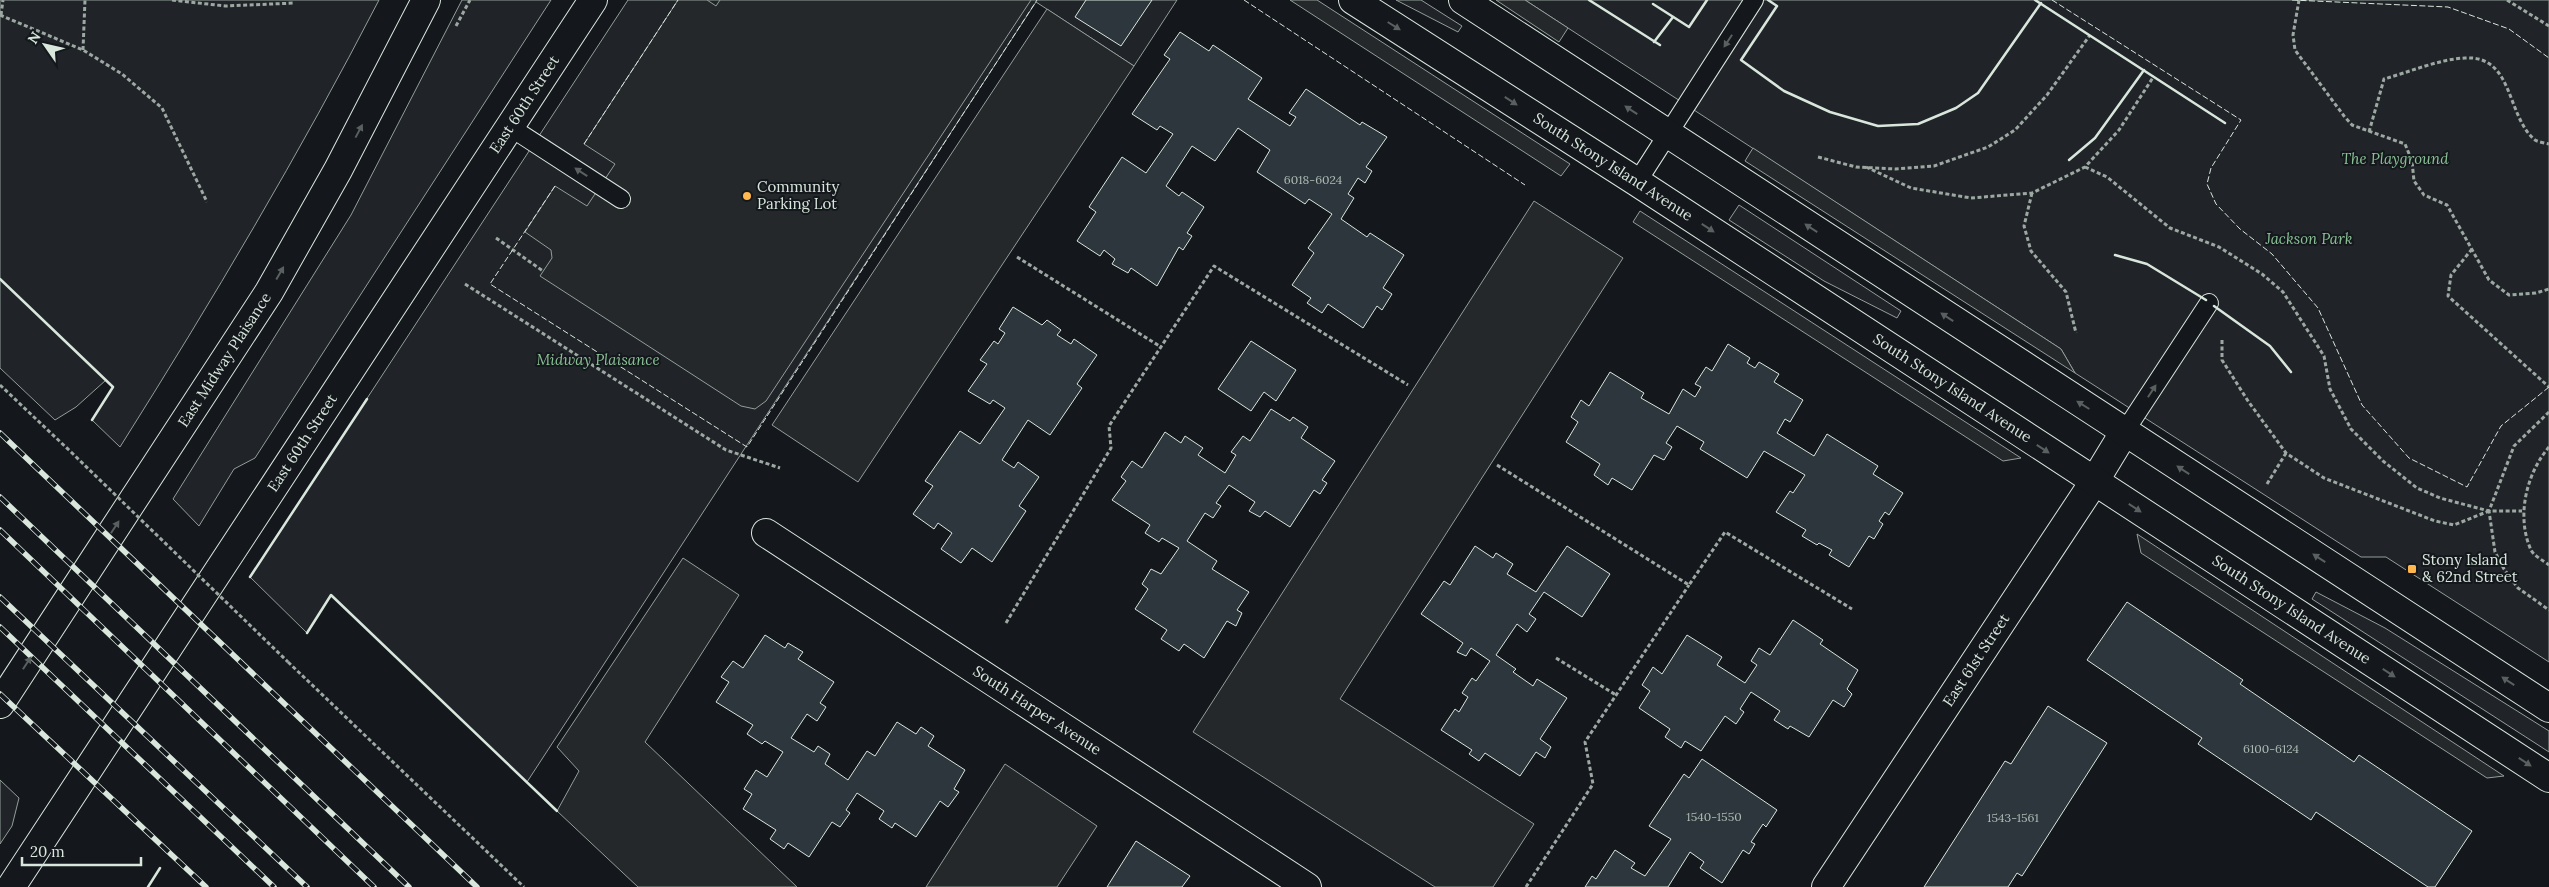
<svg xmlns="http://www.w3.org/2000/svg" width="2549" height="887" font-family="Lora,serif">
<rect width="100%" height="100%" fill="#14181c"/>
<g fill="#202428" stroke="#939e99">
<path d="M0,0H379C300,153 212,301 120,447L92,420L113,387L106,380L76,407L55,420L0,368Z"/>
<path d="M462,0H551L255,458L234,469L199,526L173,499L351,215Z"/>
<path d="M628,0H1177L1134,66L1036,2L527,782L331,595L307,633L250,577Z"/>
<path d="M1396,0H1421L1462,26L1458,32Z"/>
<path d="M1525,0H2549V662L2386,557H2361L2075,373L2061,349Z"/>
<path d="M1739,205L1901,311L1897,318L1824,281L1729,220Z"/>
<path d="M2316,592L2385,628L2549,731V752L2312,599Z"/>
<path d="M0,780L19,798L12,826L0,844Z"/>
</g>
<g fill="#24282b" stroke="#939e99">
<path d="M678,0H707L716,6L720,0H1031L766,401L755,409L741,406L540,276L552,258L551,250L525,232L555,186L587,206L615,164L584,144Z"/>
<path d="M1290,0H1317L1570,164L1561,176Z"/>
<path d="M1496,0H1525L1568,28L1559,42Z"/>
<path d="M1047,9L1134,66L858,482L772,425Z"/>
<path d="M1753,148L2061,349L2075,373L1745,161Z"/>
<path d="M1534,201L1623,258L1340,699L1534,824L1493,887H1435L1193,732Z"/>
<path d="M1640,211L2021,458L2003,461L1633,222Z"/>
<path d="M2137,534L2504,776L2487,778L2141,553Z"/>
<path d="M683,558L739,595L645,742L797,887H638L557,811L579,771L557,747Z"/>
<path d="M1005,764L1097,826L1057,887H926Z"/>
</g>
<g fill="#2c363c" stroke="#d8e6dc">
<path d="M1086,0H1152L1121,46L1075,17Z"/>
<path d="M1180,32L1209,51L1213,45L1262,78L1248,99L1290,126L1296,117L1289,113L1306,89L1360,125L1362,122L1387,137L1366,167L1372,171L1365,183L1358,178L1348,194L1354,198L1341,219L1367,237L1370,233L1404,255L1383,288L1392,294L1382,310L1377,306L1363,328L1328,304L1322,313L1307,303L1311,298L1292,285L1314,253L1308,248L1332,214L1309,199L1305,204L1257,172L1270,150L1238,128L1215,161L1192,146L1166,186L1179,196L1182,192L1204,207L1187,233L1192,236L1183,250L1179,247L1157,286L1131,268L1128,273L1112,264L1115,259L1104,250L1100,256L1077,241L1096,212L1089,207L1122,157L1146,173L1173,134L1160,126L1157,130L1132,114L1170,59L1164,55Z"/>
<path d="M1013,307L1042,325L1047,320L1061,330L1057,335L1071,344L1074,339L1097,355L1077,384L1082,388L1050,435L1028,420L1002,460L1014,468L1018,462L1039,477L1019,506L1026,511L992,562L972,548L961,563L941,549L952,533L938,523L934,529L913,514L933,486L925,481L960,431L980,444L1005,408L993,400L990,404L968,391L987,364L980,360L994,341L998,344L1005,333L999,329Z"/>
<path d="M1251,341L1296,370L1276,401L1264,392L1251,411L1218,389Z"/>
<path d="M1728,344L1750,358L1747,363L1755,368L1759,362L1779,374L1774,382L1803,400L1790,422L1785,419L1777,433L1814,456L1827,434L1878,466L1873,474L1903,493L1889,515L1885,512L1879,521L1883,524L1874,539L1869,536L1849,567L1829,555L1832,550L1819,543L1817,545L1802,536L1806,530L1776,512L1790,491L1793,493L1805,475L1764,451L1747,478L1700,449L1704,442L1677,426L1666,443L1672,447L1664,460L1654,455L1632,490L1612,478L1608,485L1594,475L1600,464L1566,442L1578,422L1571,417L1581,400L1589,406L1610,372L1644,393L1641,398L1669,414L1683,389L1695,397L1701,387L1695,384L1706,367L1712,371Z"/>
<path d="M1271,409L1290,421L1293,417L1308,427L1301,438L1335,461L1322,480L1327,483L1320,494L1314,490L1290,527L1265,511L1260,517L1249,511L1255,502L1229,485L1216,503L1221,506L1213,518L1205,513L1187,541L1217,561L1212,569L1249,592L1237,610L1242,613L1236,626L1227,621L1204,658L1184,644L1179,651L1161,639L1167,630L1135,609L1148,589L1142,584L1151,569L1161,574L1179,548L1162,538L1159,542L1145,533L1150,525L1112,500L1126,481L1121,477L1132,461L1142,468L1165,432L1181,443L1185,436L1203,448L1198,455L1225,473L1236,455L1231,452L1243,436L1250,441Z"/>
<path d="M1475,546L1493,558L1496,553L1513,564L1507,574L1536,592L1567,546L1610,574L1582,617L1544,592L1529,614L1536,619L1527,632L1517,624L1496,655L1516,669L1513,672L1533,686L1537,679L1567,698L1540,739L1551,747L1545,758L1536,752L1520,776L1485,753L1479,761L1469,754L1472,750L1441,730L1455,709L1459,712L1468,697L1462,693L1472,678L1476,681L1490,661L1471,648L1466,656L1457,652L1463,643L1421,614L1444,581L1450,585Z"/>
<path d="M2127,602L2243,680L2240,684L2354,762L2359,755L2472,831L2435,887H2428L2316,812L2311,820L2198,744L2202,738L2087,660Z"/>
<path d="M1793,620L1823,640L1820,644L1858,670L1847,689L1852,694L1844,707L1833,700L1809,737L1790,726L1788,729L1774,720L1780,711L1751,692L1740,709L1744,712L1736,724L1725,716L1701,751L1685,741L1681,748L1665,737L1670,729L1639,708L1650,691L1642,685L1653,667L1662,674L1687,635L1722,657L1717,665L1745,683L1757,665L1751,661L1759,648L1770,655Z"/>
<path d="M765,635L785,648L788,643L803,652L798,659L834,682L820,703L826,707L817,721L807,714L791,738L814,752L818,746L830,754L825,764L848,780L867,751L875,756L897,722L916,734L921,727L934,736L928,746L965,770L954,789L959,792L948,807L940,801L916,837L895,823L892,828L879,819L884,811L857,793L846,810L850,813L840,827L832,822L809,857L788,843L784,849L770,839L776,830L743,809L752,794L744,789L756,770L767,777L783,752L765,741L762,744L747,734L753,725L716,702L729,682L721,677L733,661L743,668Z"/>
<path d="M2048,706L2107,743L2022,876L2017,873L2008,887H1924L2005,761L2011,764Z"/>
<path d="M1702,759L1777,810L1766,827L1763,824L1751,842L1755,844L1749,854L1743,850L1722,883L1700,868L1704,862L1690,852L1668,887H1585L1592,876L1596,879L1615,850L1635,863L1631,868L1645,876L1671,839L1649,826L1684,774L1689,778Z"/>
<path d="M1136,841L1190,876L1182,887H1107Z"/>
</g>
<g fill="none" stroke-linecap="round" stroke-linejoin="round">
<g stroke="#d8e6dc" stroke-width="20">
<g id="lane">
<path d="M510,127L621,199"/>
<path d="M1637,182L1754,0"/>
<path d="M2125,431L2209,303"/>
</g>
</g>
<g stroke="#d8e6dc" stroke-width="30">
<g id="street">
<path id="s1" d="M766,533L1307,887"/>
<path id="s2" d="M11,887L593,0"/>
<path id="s3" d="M1826,887L2094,482L2125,431"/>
</g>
</g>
<g stroke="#d8e6dc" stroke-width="30">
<g id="secondary">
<path id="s4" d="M1353,0L1637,182L2549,778"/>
<path d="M1463,0L2549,708"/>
<path id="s5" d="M0,704L269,292L338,170L426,0"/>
</g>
</g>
<g stroke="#9da8a2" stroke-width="3" stroke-dasharray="4 2.5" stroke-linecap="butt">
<path d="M172,0L225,6L295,3"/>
<path d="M2299,0L2293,35L2295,50L2344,116L2352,125L2405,144L2412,161L2414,181L2424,195L2447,205L2489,280L2509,295L2536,293L2549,289"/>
<path d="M2507,0L2549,26"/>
<path d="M0,15L83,50L122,74L162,108L207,202"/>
<path d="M1,15L3,0"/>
<path d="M456,26L470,0"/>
<path d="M83,50L85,0"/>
<path d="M2369,132L2384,79C2409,72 2440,59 2465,58C2514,55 2506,116 2535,140C2538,142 2545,143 2549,144"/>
<path d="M1818,157L1856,167L1895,169L1934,166L1988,147L2015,130L2047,95L2090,35"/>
<path d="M1866,167L1911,188L1971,198L2032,193L2085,167L2119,130L2154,76"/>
<path d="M2085,167L2107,177L2170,228L2219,247L2262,274L2283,292L2324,356L2330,389L2351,429L2383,461L2417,488L2440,498L2489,511H2522"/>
<path d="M2032,193L2024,226L2031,251L2066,292L2076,333"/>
<path d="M496,238L543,271"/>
<path d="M2472,249L2451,275L2448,296L2549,387"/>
<path d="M1017,257L1161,347"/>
<path d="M465,284L726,450L780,468"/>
<path d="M2222,340V360L2248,401L2286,453L2324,478L2435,521L2454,525L2489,511"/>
<path d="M0,385L71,452"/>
<path d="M2549,412L2514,446L2489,511L2495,552L2504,569L2518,588L2549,610"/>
<path d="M2549,447C2526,474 2516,517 2531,550C2534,556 2544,561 2549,565"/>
<path d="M1497,465L1689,585L1725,532L1852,609"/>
<path d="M2267,484L2286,453"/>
<path d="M1006,623L1111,448L1109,426L1214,266L1408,385"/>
<path d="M1556,658L1616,695"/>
<path d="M288,662L524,887"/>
<path d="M1526,887L1593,784L1585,742L1689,585"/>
</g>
<use href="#lane" stroke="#14181c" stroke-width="18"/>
<use href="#street" stroke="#14181c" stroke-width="28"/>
<use href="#secondary" stroke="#14181c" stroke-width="28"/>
<g stroke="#d8e6dc" stroke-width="5.5">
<g id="rail">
<path d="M0,433L477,887"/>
<path d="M0,497L409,887"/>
<path d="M0,530L374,887"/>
<path d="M0,597L307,887"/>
<path d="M0,627L274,887"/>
<path d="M0,694L206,887"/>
</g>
</g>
<use href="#rail" stroke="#14181c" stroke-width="4" stroke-dasharray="11" stroke-linecap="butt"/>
<path stroke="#9da8a2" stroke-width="3" stroke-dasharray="4 2.5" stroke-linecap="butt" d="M71,452L288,662"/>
<g stroke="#d8e6dc" stroke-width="1" stroke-dasharray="6 2.5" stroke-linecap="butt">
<path d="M1244,0L1525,185"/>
<path d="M2052,0L2241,120L2211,168L2207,184L2216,204L2240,229L2272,254L2318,308L2362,405L2409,458L2467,487L2501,426L2549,387"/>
<path d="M2292,0L2448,7L2509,29L2549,58"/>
<path d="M584,144L678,0"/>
<path d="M555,186L490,284L747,447L1037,0"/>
</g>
<g stroke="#d8e6dc" stroke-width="2.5">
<path d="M1589,0L1660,45"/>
<path d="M1768,0L1777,6L1741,60L1784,91L1830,112L1878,126L1918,124L1956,108L1978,93L2041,3"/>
<path d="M2035,0L2225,123"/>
<path d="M1653,4L1689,27L1707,0"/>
<path d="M1654,42L1673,17"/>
<path d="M2069,160L2095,138L2144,70"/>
<path d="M2115,255L2147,264L2206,300"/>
<path d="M0,279L113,387L92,420"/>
<path d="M2214,306L2270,346L2291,372"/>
<path d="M250,577L367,399"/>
<path d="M307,633L331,595L557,811"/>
<path d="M148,887L160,868"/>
</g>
</g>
<defs><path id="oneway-solid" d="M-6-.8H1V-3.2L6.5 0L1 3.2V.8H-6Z" transform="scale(1.25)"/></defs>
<g fill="#59605f">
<use href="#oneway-solid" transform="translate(1394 26) rotate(32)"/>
<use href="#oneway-solid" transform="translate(1728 41) rotate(123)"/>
<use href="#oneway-solid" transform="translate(1511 101) rotate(33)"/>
<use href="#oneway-solid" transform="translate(1631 110) rotate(-147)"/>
<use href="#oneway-solid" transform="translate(359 131) rotate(-62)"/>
<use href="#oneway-solid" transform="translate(581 172) rotate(-147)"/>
<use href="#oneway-solid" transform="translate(1708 228) rotate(33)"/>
<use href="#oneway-solid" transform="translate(1811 228) rotate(-147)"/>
<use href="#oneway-solid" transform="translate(280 273) rotate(-60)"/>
<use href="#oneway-solid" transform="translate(1947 317) rotate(-147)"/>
<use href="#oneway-solid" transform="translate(2152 391) rotate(-57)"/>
<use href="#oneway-solid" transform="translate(2083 405) rotate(-148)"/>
<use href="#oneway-solid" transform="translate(2043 449) rotate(33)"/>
<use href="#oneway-solid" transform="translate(2183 470) rotate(-147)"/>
<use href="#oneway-solid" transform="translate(2135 508) rotate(33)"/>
<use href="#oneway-solid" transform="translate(115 527) rotate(-57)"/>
<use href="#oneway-solid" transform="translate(2319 558) rotate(-147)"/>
<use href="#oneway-solid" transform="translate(27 663) rotate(-57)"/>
<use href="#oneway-solid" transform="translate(2389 673) rotate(33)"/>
<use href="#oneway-solid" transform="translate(2508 681) rotate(-147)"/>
<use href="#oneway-solid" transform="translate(2525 762) rotate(33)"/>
</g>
<g fill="#ffb74d" stroke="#14181c" stroke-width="2">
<circle cx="747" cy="196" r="5"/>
<rect x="2407" y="564" width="10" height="10" rx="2.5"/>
</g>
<g text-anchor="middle" stroke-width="4" stroke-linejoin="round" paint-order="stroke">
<g font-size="12" fill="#adbab4">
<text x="1313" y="184">6018-6024</text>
<text x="2271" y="753">6100-6124</text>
<text x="1714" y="821">1540-1550</text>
<text x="2013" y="822">1543-1561</text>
</g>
<g font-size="15" fill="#d8e6dc" stroke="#14181c">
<text dy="5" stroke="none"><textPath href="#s2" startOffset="936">East 60th Street</textPath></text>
<text dy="5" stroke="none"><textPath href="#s4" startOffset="309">South Stony Island Avenue</textPath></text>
<text dy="5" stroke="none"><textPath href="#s5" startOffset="411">East Midway Plaisance</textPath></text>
<text dy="5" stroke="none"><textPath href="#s4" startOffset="714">South Stony Island Avenue</textPath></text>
<text dy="5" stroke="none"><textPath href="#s2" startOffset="531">East 60th Street</textPath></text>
<text dy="5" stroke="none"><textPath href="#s4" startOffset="1119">South Stony Island Avenue</textPath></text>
<text dy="5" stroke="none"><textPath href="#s3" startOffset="272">East 61st Street</textPath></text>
<text dy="5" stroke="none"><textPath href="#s1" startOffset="324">South Harper Avenue</textPath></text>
</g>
<g font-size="15" font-style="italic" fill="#8ac095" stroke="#14181c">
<text x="2395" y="164">The Playground</text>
<text x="2309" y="244">Jackson Park</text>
<text x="598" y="365">Midway Plaisance</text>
</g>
<g font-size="15" fill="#d8e6dc" stroke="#14181c" text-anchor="start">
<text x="757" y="192">Community<tspan x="757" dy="17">Parking Lot</tspan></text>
<text x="2422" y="565">Stony Island<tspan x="2422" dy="17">&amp; 62nd Street</tspan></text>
</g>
</g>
<g transform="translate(45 45) rotate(304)" stroke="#14181c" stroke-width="4" paint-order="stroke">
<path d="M0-4L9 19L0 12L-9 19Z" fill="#d8e6dc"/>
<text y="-8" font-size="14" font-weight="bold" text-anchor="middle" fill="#d8e6dc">N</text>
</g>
<path d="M22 857v8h119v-8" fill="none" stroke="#d8e6dc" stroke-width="2.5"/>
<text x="30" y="857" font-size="15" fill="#d8e6dc" stroke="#14181c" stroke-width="4" paint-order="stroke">20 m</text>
</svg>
